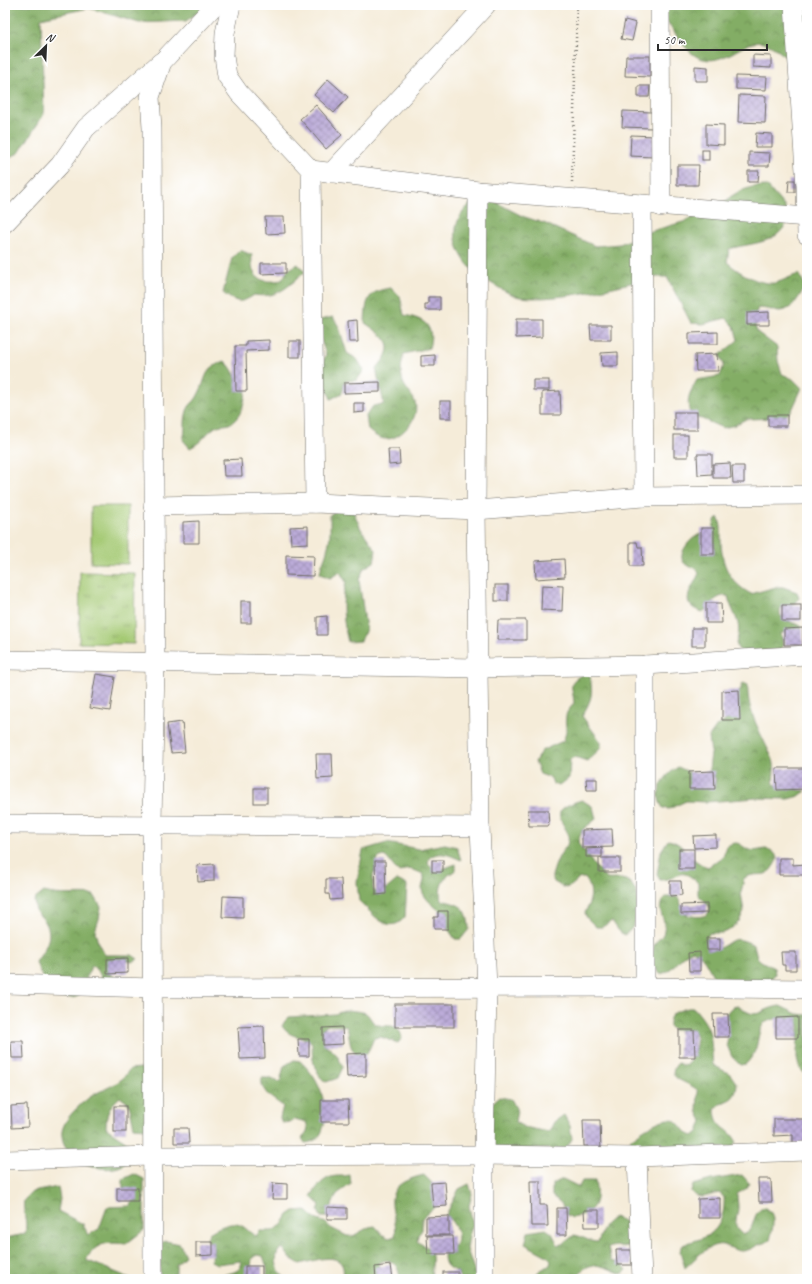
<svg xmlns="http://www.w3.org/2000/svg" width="812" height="1284" font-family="Caveat,sans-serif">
<defs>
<pattern id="forest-crowns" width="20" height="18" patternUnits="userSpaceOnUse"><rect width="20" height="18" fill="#83ad65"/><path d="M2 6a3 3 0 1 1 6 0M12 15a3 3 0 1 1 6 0" fill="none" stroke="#6b8d53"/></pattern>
<pattern id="park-tufts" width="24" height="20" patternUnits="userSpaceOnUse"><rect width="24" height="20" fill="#a4c973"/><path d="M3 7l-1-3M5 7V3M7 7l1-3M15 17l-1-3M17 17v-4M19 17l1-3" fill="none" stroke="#86a35f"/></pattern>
<pattern id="building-cross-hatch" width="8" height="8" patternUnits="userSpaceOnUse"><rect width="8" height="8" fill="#bcacd9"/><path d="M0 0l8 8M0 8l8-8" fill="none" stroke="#998cb0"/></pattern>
</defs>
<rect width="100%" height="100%" fill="#fff"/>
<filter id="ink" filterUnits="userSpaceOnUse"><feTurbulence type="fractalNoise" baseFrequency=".025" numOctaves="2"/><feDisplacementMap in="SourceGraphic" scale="8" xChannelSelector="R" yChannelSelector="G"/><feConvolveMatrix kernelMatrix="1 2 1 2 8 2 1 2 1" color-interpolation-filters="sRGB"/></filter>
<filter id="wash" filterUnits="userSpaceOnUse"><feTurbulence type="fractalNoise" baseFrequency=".012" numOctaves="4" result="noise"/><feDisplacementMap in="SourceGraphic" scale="16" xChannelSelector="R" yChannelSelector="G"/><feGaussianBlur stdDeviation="0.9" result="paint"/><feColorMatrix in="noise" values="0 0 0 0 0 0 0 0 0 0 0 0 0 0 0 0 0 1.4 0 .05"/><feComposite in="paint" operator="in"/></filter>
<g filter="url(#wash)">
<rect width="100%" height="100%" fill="#f5ecd9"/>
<g fill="url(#forest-crowns)" stroke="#576c48">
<path d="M5,5H209L186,21L139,23L89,8L41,18L44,114L19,153L5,159Z"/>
<path d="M657,5H807V88C797,74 786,52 769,45C755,38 745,46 732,53C704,68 691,57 675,33C669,24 662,15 657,5Z"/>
<path d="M767,186L784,206L789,217C780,245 753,242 729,249L727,262C738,272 759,285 775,283C783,281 791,276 799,274L805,285C801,295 793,310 781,311C774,311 765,308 758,308L753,319L757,332L777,347L778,361L782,374L793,379L802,388L792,410L783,418L746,419L735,425L723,428L690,414C686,399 689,394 697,380L720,376L724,365L720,355L738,340L734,326L726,318L703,324L691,323L667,277H656C617,286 559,302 520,297C510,295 498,287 489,282C475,274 463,262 458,247C451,226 460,212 476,199L488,198L522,216L546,224L595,246L620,244L645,233L683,222L721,206L730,197L740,191L752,187Z"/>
<path d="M240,250L252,255C250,278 260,284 282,280L288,270L298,264L305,272C288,286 278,299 254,295C241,304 236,303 223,293L232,258Z"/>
<path d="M391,288L400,296L404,315C425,319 435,326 429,348L404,354C402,362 400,369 402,378C403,387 412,394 415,402C419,417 407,431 395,437C384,442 376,437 368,430L366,416L373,406L384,404L376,369C398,345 387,338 365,323C366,300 367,291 391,288Z"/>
<path d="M333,317L339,327L347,353L357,359L364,370L357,380L345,381L342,393L331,399L323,378L322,365L326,354L318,332L320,320Z"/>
<path d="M225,361C237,372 234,381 246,392C244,404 241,419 229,424C223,426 219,424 214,428C203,436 204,441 190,448L183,440C186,431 184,424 186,415C188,403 194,404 198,395C208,377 202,369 225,361Z"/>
<path d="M340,508H352L361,529L376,550L374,562L364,568L359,580L366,629L361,641L348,642C343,622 341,603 346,582L340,572L330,578L320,574C321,564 325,559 327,550C331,538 330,527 330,515Z"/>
<path d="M718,517C722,525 721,531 721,539C721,564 729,582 751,594L776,587H783L797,592L799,598L796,603L784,605L780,609V615L785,620L802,626L800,631L781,633L783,645L781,650L743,652L738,649L736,643C744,622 732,615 728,596C717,594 710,605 703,612C676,605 693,588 699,573L696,568C670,565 685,541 700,534L705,537L714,554C716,542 709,527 718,517Z"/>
<path d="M584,674L590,676C593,695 592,699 582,716L601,742V748L587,761L575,757L570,759L569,778L559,786L553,784L551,778L540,774L535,762L541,751L563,741C569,728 564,727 566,717C566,711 571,708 574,703C573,687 566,682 584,674Z"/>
<path d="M743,683L748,685C746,711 763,737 773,760C776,768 772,776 774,784L780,787L806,791L799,796L788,799L756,798L706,802L686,801L669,809L663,808C652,792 664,776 678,767L715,784L716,778L711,774L709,769L711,754L709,737L717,726L728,719Z"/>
<path d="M582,800L593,807L596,819L582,830L578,842L581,848L586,852L593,864L607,879C614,880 623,877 629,882C643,892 640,928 624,935L619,931L612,921L602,927H596L587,918L585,913C591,900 594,890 585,878H580L571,886L565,888L554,882L552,876C554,869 556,862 560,855C562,851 567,847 568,842C572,824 539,812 582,800Z"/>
<path d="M668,840C685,842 689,862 708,867L723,857L727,846C740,839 739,846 750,850C762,853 768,842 778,858C765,884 763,869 744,878L741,893L744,912L738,923L728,931L722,933H709L707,938L714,950C735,943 729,933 754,945L757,957L761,961L774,968L775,974L771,979L759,985L718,982C707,971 709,959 693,950C677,956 674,972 660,974L652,965C652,959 652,948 655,943C658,939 663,937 664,931C667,918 653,908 666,897H678L685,914C693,917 701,918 708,914L710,908L707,903L698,895V883C679,864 679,880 660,880L657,875L661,851Z"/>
<path d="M387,843L419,849L445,844L457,847L461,860C450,855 439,850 429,858L428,864L433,869L439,870L456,864V870C444,877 438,885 441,900C461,905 468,906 469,929L461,939H455L448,929L441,911C435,908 423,897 422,890C422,883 426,881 423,874C414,870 409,867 400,872C392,868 391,860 384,856L378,858L373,876V889L377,894L383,892L397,880L407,885L405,917C389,937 372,913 359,901L357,882L363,850Z"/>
<path d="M44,892C61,897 77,893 94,895L101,907L99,919L95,931L98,943L105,955H132L138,959L132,962L121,959L108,973L119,980L102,985L100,974L92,965L87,975L86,988C83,991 80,996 76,997C58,1003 40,977 36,962C49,943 57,930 36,912L34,900Z"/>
<path d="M738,1006C760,1022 758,1009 780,1006L797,1014L807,1015V1075C790,1065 800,1042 799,1025C792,1013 775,1018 764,1023C754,1038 762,1047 746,1064L740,1065L732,1057L727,1045L728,1033L724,1016L732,1007Z"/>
<path d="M688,1008H694C714,1031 710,1036 713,1065L730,1074L737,1084C736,1105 723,1097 715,1110C716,1130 730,1127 736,1141L733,1147L642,1154L632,1146L630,1140C636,1134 665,1114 674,1120C682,1125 683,1133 693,1136L698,1132L702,1121L697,1111L698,1091C690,1081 662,1080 678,1063L684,1066L689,1063C694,1052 701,1040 692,1030H673L669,1026C668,1013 677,1011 688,1008Z"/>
<path d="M347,1010C352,1011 361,1011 366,1013C369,1015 371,1020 374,1023C385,1030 398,1019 402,1038L398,1043L381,1037L374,1038L367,1054L361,1056C346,1049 352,1038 346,1026L328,1025L322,1029L323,1042L337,1055L343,1067L338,1078L326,1082C313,1073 312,1057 312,1043C303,1033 292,1041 282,1026L285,1021L289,1017L335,1014Z"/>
<path d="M294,1060L300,1061C309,1069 317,1080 321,1092C327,1109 329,1142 305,1143L302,1138C308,1133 309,1130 306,1122L295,1119L290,1122L282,1123L280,1118L283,1106C273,1099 260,1092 262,1078H268L280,1082L284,1066Z"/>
<path d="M142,1068L148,1081L146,1128L134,1127L129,1104L120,1097C109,1106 106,1114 106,1128L127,1142L133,1153C131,1156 129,1161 126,1163C107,1178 64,1161 62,1136C60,1122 79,1105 90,1097C100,1090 113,1087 122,1079C125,1077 127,1072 130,1069Z"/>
<path d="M499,1097L511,1099L517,1110L515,1122L524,1127L549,1132L554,1122L564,1115L570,1126L572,1139L566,1149H496L490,1139V1105Z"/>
<path d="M134,1174L144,1179V1230L126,1244C107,1242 96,1242 86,1260L132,1279H5V1238L25,1234C28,1219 22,1214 24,1200L32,1192L58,1187L60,1199L58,1211L83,1224L88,1235L99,1229L107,1207L131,1206L134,1196L123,1191V1179Z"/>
<path d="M350,1175L351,1184L337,1194L327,1217H321L318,1211L320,1205L311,1197C314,1190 323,1179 331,1177C337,1175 344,1177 350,1175Z"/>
<path d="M424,1175L436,1187L437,1205L422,1218V1230L418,1235L417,1241C420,1244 424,1245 428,1248C436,1255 430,1270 432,1279H400C399,1267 392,1255 379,1263L377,1279H343C348,1248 317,1260 300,1264L290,1258L283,1248L278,1251C274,1263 277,1270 286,1279H266C269,1271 266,1264 263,1256L257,1255L252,1258L250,1279H218C225,1271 233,1276 241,1267V1261L217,1264L211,1261L214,1249L207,1239L209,1233C217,1228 230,1221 240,1225C246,1227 249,1233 256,1236L260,1231H272L282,1225L288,1215L294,1211L306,1210L315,1219L326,1223L331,1228L347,1236H353L369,1227L375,1226L383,1235L389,1238L395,1236C397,1224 393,1217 392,1205C390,1184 408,1179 424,1175Z"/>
<path d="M742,1175L749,1183L747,1188L737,1194C737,1199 738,1203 738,1207C738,1218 731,1226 742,1234C758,1230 749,1215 764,1207C777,1212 773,1228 770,1240L765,1243C756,1244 751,1251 742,1251C736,1251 730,1247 724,1245C709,1242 695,1259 685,1268L680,1251L683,1245C691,1241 700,1240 707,1236C721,1228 725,1212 724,1197L719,1193C708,1195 700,1201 691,1192L693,1185L711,1180Z"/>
<path d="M563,1179L579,1187L582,1181H595C599,1204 595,1212 572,1218L567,1215L561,1203L552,1196V1184Z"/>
<path d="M469,1184L472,1194L469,1206L473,1224L469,1236L467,1249L477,1279H460L458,1272C448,1268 444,1266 444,1255C447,1251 453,1249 456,1244C462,1234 453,1222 446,1215L459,1189Z"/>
<path d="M614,1217L626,1222L633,1233L631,1245C623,1249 617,1244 608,1248L611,1261L622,1264L627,1270L622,1274C601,1266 590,1257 575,1279H534C535,1271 544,1269 550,1265L551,1260L547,1256L525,1244L528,1232L546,1229L552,1233L558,1245L563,1244L574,1235C583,1236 588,1242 598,1242L605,1225Z"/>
<path d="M166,1241L180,1244L185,1256L176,1264V1279H160V1243Z"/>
</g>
<path fill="url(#park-tufts)" stroke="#687a4f" d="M80,572L135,573L134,644L79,643Z"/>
<path fill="#a4c973" stroke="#687a4f" d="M91,506H128V564L91,563Z"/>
<g id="blocks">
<g fill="url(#building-cross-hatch)">
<rect x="746" y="5" width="9" height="3"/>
<path d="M625,20L636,23L632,41L621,39Z"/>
<path d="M753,55L771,56V68L753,67Z"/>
<path d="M626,56H650V77L625,76Z"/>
<path d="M695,66L708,67V81H695Z"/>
<path d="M736,76L767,77L766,90L736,89Z"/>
<path d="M328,79L348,97L334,113L314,95Z"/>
<path d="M638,86H650L649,97H638Z"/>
<path d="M739,95L766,96L765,123L738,122Z"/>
<path d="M316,105L342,135L326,149L300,119Z"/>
<path d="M623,111L652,112V128L622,127Z"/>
<path d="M706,124L724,125V145L706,144Z"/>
<path d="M756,133L772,134V147H755Z"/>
<path d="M631,135L654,136L653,157L630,156Z"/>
<rect x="702" y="150" width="7" height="10"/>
<path d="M749,152L770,153L769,166H749Z"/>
<path d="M677,165H699L698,185H677Z"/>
<path d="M748,171H759L758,182H748Z"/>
<path d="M789,180H795V192H788Z"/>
<path d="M265,217H284L285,233L266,234Z"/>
<path d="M261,263H286V273L261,274Z"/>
<path d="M428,297H440V310H425V304H428Z"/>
<path d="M769,312V325H747V313Z"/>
<path d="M516,319H542V337L516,338Z"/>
<path d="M357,320L358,342H349L348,321Z"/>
<path d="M590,325H611V340H591Z"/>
<path d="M718,332V344H689V333Z"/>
<path d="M269,340V350L246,351L247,391H236L235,346H246V341Z"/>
<rect x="289" y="341" width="11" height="16"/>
<path d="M618,352V366H602L601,353Z"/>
<path d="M717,354L718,371H696L695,355Z"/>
<path d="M435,355V366H421V356Z"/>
<rect x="533" y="380" width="16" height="10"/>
<path d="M380,382V392L344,393V383Z"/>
<path d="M560,391L561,415H542V392Z"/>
<rect x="440" y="401" width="11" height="17"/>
<path d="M354,403H364V412L354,413Z"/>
<rect x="674" y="412" width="23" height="18"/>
<rect x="768" y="415" width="19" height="11"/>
<rect x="674" y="435" width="14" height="22"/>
<path d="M388,449H399L400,464L389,465Z"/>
<path d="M697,454H712V474L698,475Z"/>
<path d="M241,459L242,476H224L223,460Z"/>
<path d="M730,463L731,478H713V464Z"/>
<path d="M732,466H744V483H733Z"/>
<path d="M199,521V543H183V522Z"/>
<path d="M308,526V543L291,544L290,527Z"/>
<rect x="701" y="528" width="13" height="26"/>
<path d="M630,542H637L638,547H642L643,566H630Z"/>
<path d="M286,555L314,556L313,576L286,575Z"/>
<path d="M564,559L565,577L536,579L535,561Z"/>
<rect x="495" y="585" width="13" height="16"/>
<path d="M542,585L563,586L562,611L541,610Z"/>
<rect x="241" y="601" width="10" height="22"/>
<path d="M706,603H721L722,623H706Z"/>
<rect x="782" y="605" width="19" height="16"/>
<path d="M327,616V635H317V617Z"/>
<path d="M498,620H526V640H497Z"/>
<rect x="692" y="628" width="13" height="18"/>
<path d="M803,628V645H784V629Z"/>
<path d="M96,674L115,677L110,711L90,708Z"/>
<path d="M739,690L740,720H722V691Z"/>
<path d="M182,722L185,752L171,753L167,724Z"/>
<path d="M316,754H332L333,778L317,779Z"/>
<path d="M776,768H807V789L777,790Z"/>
<path d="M714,771L715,789H689V772Z"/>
<path d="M586,779H597V790H587Z"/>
<rect x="254" y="788" width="13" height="15"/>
<path d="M528,810H548L549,826H529Z"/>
<path d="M612,829L613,847L582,848V830Z"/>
<path d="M716,835V847L694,848L693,836Z"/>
<path d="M602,848V857H586V849Z"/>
<rect x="679" y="849" width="15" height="20"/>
<rect x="599" y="858" width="21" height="14"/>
<path d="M779,858H793V865L806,864V875H779Z"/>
<rect x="432" y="860" width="11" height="12"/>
<path d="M375,861H385L386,894L376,895Z"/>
<path d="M214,864V881L198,882L197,865Z"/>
<path d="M326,879H341L342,899L330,900L329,894H326Z"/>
<path d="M670,881H681L682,895L670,896Z"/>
<path d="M223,896L243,897V918L222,917Z"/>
<path d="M707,904V913L681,914V905Z"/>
<path d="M438,911H448V929H434V917H438Z"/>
<path d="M706,938H720V950H707Z"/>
<path d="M700,952V971H689L688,953Z"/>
<path d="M781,952H796V970H785V965H782Z"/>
<path d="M128,958V973L107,974V959Z"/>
<rect x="395" y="1004" width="59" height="23"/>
<path d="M713,1014H728L729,1037H714Z"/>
<path d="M798,1017V1038H776V1018Z"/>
<path d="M264,1026L265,1058L240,1059L238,1027Z"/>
<path d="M342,1027L343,1044L323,1045V1028Z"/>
<path d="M679,1030H694L695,1057H679Z"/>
<path d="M298,1039H309V1056H299Z"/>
<path d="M11,1041H23L24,1058H12Z"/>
<path d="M366,1053V1076L347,1077L346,1054Z"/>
<path d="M321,1100H348L349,1122H321Z"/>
<path d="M27,1105L28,1127L12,1128L11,1106Z"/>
<rect x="114" y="1106" width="12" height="26"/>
<path d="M774,1119H807V1143L793,1144V1135L774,1136Z"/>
<path d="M583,1120H600L601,1151L588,1152V1146H584Z"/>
<path d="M174,1128H188L189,1143H174Z"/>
<path d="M758,1179H771L772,1202H759Z"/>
<path d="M530,1181H540V1205H547L548,1226H531Z"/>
<path d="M445,1182L447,1206L433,1207L431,1183Z"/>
<path d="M273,1183L287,1184V1199H272Z"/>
<rect x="117" y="1188" width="21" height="13"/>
<path d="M720,1198V1218H698V1199Z"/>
<path d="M327,1207L347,1208V1219H327Z"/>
<path d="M557,1208H566L567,1235H557Z"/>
<path d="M584,1210H599V1227H585Z"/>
<path d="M449,1216V1235H426V1217Z"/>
<path d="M427,1236H453L454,1254H428Z"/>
<path d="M196,1242H213V1255L196,1256Z"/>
<path d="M616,1250H631L632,1265H617Z"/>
<path d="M391,1265L393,1279H376L375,1267Z"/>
<rect x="245" y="1266" width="17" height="13"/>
<rect x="443" y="1272" width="15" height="7"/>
</g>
</g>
</g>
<g filter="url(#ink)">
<use href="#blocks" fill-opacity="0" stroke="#726f68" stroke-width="1"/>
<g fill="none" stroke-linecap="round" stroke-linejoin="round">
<g stroke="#726f68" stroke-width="20">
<g id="minor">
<path d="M231,5L225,33L224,56L227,76L239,93L311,170L478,191L807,217"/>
<path d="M660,5L661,207"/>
<path d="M794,5L806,186L807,235"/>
<path d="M311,170L315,503"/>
<path d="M331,173L486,5"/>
<path d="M478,191L476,510L480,827L487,988L484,1155V1279"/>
<path d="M642,205L644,497"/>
<path d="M5,223L60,165L86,128L161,62"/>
<path d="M153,506L315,503L476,510L644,497L807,495"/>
<path d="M5,660L478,668L645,665L807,655"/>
<path d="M5,824L480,827"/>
<path d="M5,984L154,988L645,987L807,989"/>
<path d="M645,987V665"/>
<path d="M637,1157L642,1279"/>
<path d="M5,1160L153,1156L484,1155L637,1157L807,1151"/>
<path d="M153,1279L152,824L155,662L152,128L150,97L162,62L215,5"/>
</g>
</g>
<path stroke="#726f68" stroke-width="2.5" stroke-dasharray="1 3" stroke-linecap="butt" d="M572,182L577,5"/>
<use href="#minor" stroke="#fff" stroke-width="19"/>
</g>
</g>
<rect width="812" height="1284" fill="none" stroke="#fff" stroke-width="20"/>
<g transform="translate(46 46) rotate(24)" stroke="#ffffff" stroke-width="3" paint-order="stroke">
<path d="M0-3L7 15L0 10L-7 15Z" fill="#2b2b2b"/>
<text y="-6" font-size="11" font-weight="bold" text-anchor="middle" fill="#2b2b2b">N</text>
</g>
<path d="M658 44v6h109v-6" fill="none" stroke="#2b2b2b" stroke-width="2"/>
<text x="664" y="44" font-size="12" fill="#2b2b2b" stroke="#ffffff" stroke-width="3" paint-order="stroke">50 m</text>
</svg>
